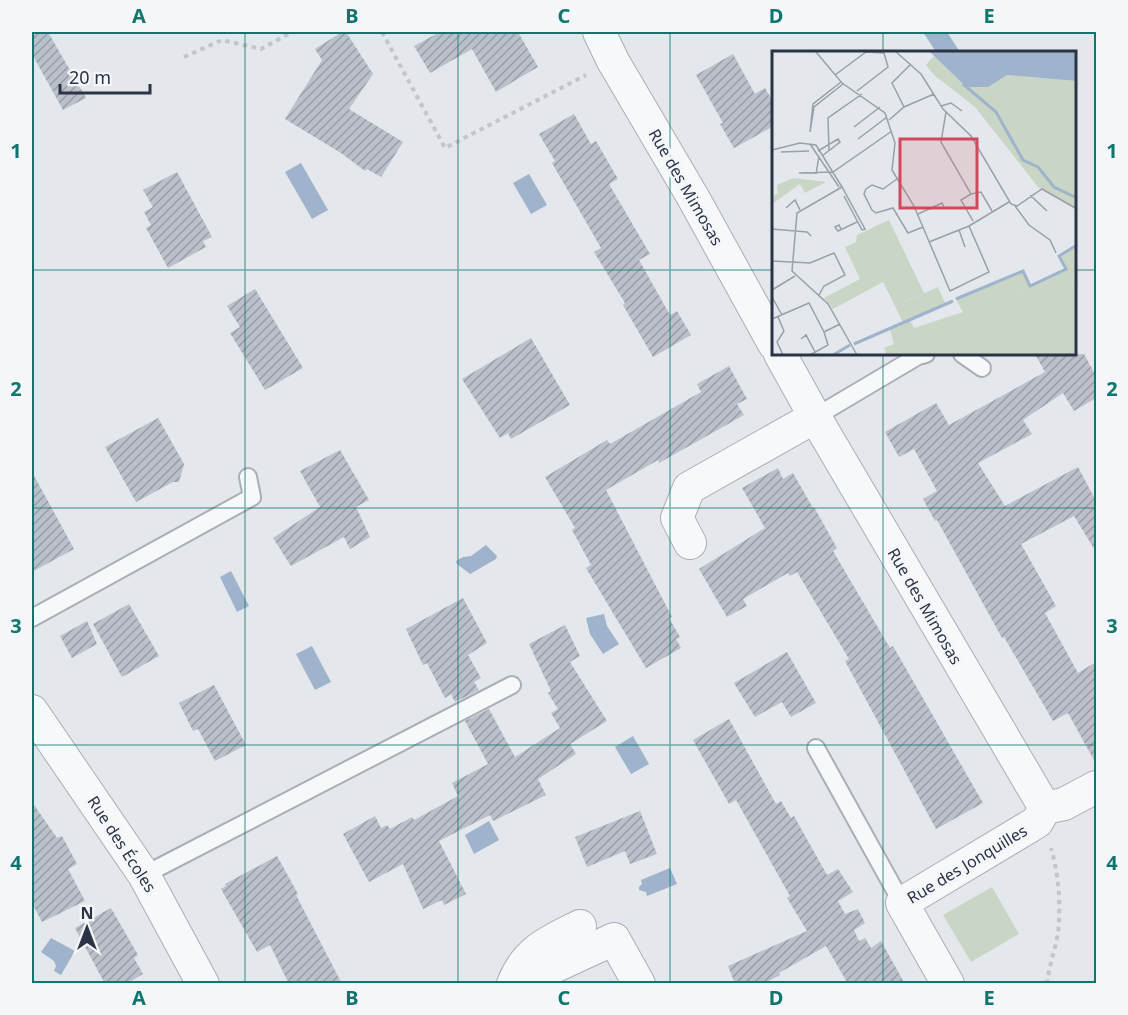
<svg xmlns="http://www.w3.org/2000/svg" width="1128" height="1015" font-family="'Noto Sans',sans-serif">
<defs>
<pattern id="building-hatch" width="6" height="6" patternUnits="userSpaceOnUse" patternTransform="scale(1.5)"><rect width="6" height="6" fill="#bbc0ca"/><path d="M-1 1l2-2M0 6l6-6M5 7l2-2" fill="none" stroke="#989da6"/></pattern>
</defs>
<rect width="100%" height="100%" fill="#e4e7ec"/>
<path fill="#c9d6c5" d="M992,887L1019,934L971,962L943,915Z"/>
<g fill="#9fb4cc">
<path d="M923,32H947L960,52H936Z"/>
<path d="M301,163L328,210L312,219L285,172Z"/>
<path d="M529,174L547,205L531,214L513,183Z"/>
<path d="M486,545L497,556L496,559L470,574L457,564L456,561L463,557L471,556Z"/>
<path d="M231,571L249,606L237,612L220,577Z"/>
<path d="M604,614L607,626L619,644L603,654L590,634L586,618Z"/>
<path d="M312,646L331,682L315,690L296,654Z"/>
<path d="M633,736L649,764L631,774L615,747Z"/>
<path d="M489,821L499,840L474,854L465,835Z"/>
<path d="M670,868L677,884L647,896L646,892L639,890V887L642,884L641,880Z"/>
<path d="M51,938L75,951L61,975L54,971L56,966L54,961L41,952Z"/>
</g>
<g fill="url(#building-hatch)">
<path d="M32,32H48L86,98L63,110L32,54Z"/>
<path d="M342,32H346L373,74L349,109L403,142L381,177L367,169L365,171L341,153L285,119L322,60L315,49Z"/>
<path d="M440,32H518L538,67L496,92L472,49L430,73L414,46Z"/>
<path d="M733,54L755,94L765,88L774,104V126L734,148L720,124L723,123L696,75Z"/>
<path d="M574,114L591,144L596,141L618,179L609,184L650,254L639,260L670,315L677,311L691,335L653,357L623,305L625,303L594,252L601,248L552,163L555,161L539,134Z"/>
<path d="M177,172L212,237L203,241L206,247L168,268L146,228L151,225L144,212L153,207L143,190Z"/>
<path d="M255,289L303,368L265,390L230,333L240,327L227,306Z"/>
<path d="M531,338L570,405L511,439L508,433L500,438L462,379Z"/>
<path d="M1035,354H1084L1096,376V398L1074,411L1063,393L1023,420L1032,434L978,463L1005,506L1078,467L1096,501V552L1074,516L1021,544L1056,606L1045,613L1078,673L1096,662V764L1068,713L1053,721L1004,637L1002,638L937,520L935,521L923,499L937,491L914,449L899,457L885,432L936,403L949,425L1045,372Z"/>
<path d="M729,366L747,399L737,404L744,415L659,463L658,460L606,490L672,617L669,618L680,637L676,639L681,648L646,668L586,568L591,565L572,530L575,528L545,477L607,440L610,444L701,392L697,384Z"/>
<path d="M158,418L184,464L179,482H173L136,502L105,447Z"/>
<path d="M340,450L369,500L356,507L370,537L350,549L344,537L291,566L273,538L320,507L300,471Z"/>
<path d="M778,468L783,479L793,473L813,508L814,507L837,548L833,551L890,648L893,646L983,803L936,829L845,661L849,659L797,572L790,576L788,573L743,599L747,606L727,617L699,569L765,528L742,488Z"/>
<path d="M32,472L74,549L32,572Z"/>
<path d="M463,598L487,643L468,655L481,678L474,682L479,690L455,702L451,694L445,698L427,663L423,665L406,629Z"/>
<path d="M129,604L159,656L122,677L93,624Z"/>
<path d="M87,621L97,644L72,658L60,636Z"/>
<path d="M565,625L580,656L570,662L607,721L570,744L576,754L538,779L546,795L493,821L490,815L439,841L466,894L444,905L442,900L423,909L403,864L369,882L343,834L375,816L381,828L387,825L390,829L412,817L414,820L458,796L452,783L488,764L465,721L489,709L515,757L560,728L551,713L558,709L548,693L551,691L529,644Z"/>
<path d="M787,652L816,703L791,717L782,702L755,717L734,683Z"/>
<path d="M214,685L246,745L215,761L198,729L193,731L179,703Z"/>
<path d="M729,719L776,804L781,801L791,818L794,816L827,875L838,869L853,892L838,901L845,914L858,909L865,923L854,930L859,941L865,938L871,948L881,941L905,984H848L826,946L779,973L780,975L763,984H735L728,966L807,931L787,898L790,896L736,800L729,804L693,740Z"/>
<path d="M32,802L57,838L62,836L77,864L68,869L85,901L42,922L32,903Z"/>
<path d="M640,811L657,854L630,864L625,851L587,867L575,837Z"/>
<path d="M277,856L298,894L296,895L342,984H289L270,945L257,952L221,889L226,886L225,884Z"/>
<path d="M111,908L138,955L134,958L143,974L126,984H105L75,928Z"/>
</g>
<g fill="none" stroke-linecap="round" stroke-linejoin="round">
<g stroke="#a9aeb7" stroke-width="20">
<g id="service">
<path d="M962,354L982,368"/>
<path d="M815,417L918,356L926,354"/>
<path d="M32,618L252,497L248,477"/>
<path d="M816,748L902,903"/>
<path d="M144,875L512,685"/>
</g>
</g>
<g stroke="#a9aeb7" stroke-width="34">
<g id="minor">
<path d="M599,32L613,61L694,199L774,344"/>
<path d="M780,354L815,417L1045,808L1064,804L1096,787"/>
<path d="M690,543L677,518L689,488L815,417"/>
<path d="M32,711L144,875L203,984"/>
<path d="M513,984C526,950 550,941 580,926"/>
<path d="M517,984L614,939L639,984"/>
<path d="M948,984L902,903L1037,822L1045,808"/>
</g>
</g>
<g stroke="#c2c5cb" stroke-width="4" stroke-dasharray="4.5 4.5" stroke-linecap="butt">
<path d="M382,32L445,148L586,75"/>
<path d="M184,57L222,40L261,49L292,32"/>
<path d="M1047,984C1049,966 1055,950 1058,933C1061,905 1059,875 1051,848"/>
</g>
<use href="#service" stroke="#f7f8fa" stroke-width="16"/>
<use href="#minor" stroke="#f7f8fa" stroke-width="32"/>
</g>
<path fill="none" stroke="#0f766e" stroke-width="1.5" stroke-opacity="0.55" d="M245,32V984M458,32V984M670,32V984M883,32V52M32,270H774M1076,270H1096M883,354V984M32,508H1096M32,745H1096"/>
<g text-anchor="middle" stroke-width="6" stroke-linejoin="round" paint-order="stroke">
<g font-size="16" fill="#2b3445" stroke="#f4f6f9">
<text transform="translate(686 187) rotate(60)" y="6">Rue des Mimosas</text>
<text transform="translate(925 606) rotate(60)" y="6">Rue des Mimosas</text>
<text transform="translate(122 844) rotate(57)" y="6">Rue des Écoles</text>
<text transform="translate(967 864) rotate(-31)" y="6">Rue des Jonquilles</text>
</g>
</g>
<g transform="translate(772 51)">
<rect width="304" height="304" fill="#e4e7ec"/>
<path d="M22,127L54,131L33,142L28,133L0,153V146L6,142L5,134ZM117,169L152,242L123,255L111,231L61,258L52,247L88,228L73,196L84,191L85,184ZM251,219L258,235L235,246V256L304,228V304H115L112,297L122,293L118,278L138,269L142,277L191,261L183,247Z" fill="#c9d6c5"/>
<path d="M304,194V228L235,256V246L294,218L288,205Z" fill="#c9d6c5"/>
<path d="M166,236L174,254L131,272L123,255Z" fill="#c9d6c5"/>
<path d="M162,5L194,36L235,24L304,30V158L266,136L203,56L162,24L154,14Z" fill="#c9d6c5"/>
<path d="M157,0H304V30L235,24L216,36H194Z" fill="#9fb4cc"/>
<path fill="none" stroke="#9fb4cc" stroke-width="3" d="M191,33L224,61L251,109L266,116L282,136L305,147M184,248L251,220L258,235L294,218L287,205L305,194M82,293L181,250M61,304L78,294"/>
<path fill="none" stroke="#9a9fa9" stroke-width="1.5" d="M1,0H27M123,0L149,23L171,58L199,85L239,153L245,155L270,138L305,158M44,1L70,32L113,62L123,92L120,119L142,155L178,240L217,221L197,175M63,24L94,1L112,2L116,16L85,40M69,31L41,53L38,81L42,56L71,33M169,55L179,52L190,60M132,56L120,32L139,13M174,61L169,91L199,143L209,141L220,160M117,69L132,56L162,43M82,76L108,56M86,88L115,66M38,93L67,136M0,99L28,92L44,94L70,136L93,178L90,179M57,99L56,67L90,43M46,100L66,88L68,91L50,105M9,101L37,100M27,122L61,121L120,80M44,123L47,105M125,128L111,138L100,134L94,138L92,143L100,159L104,162L121,157L136,182L151,176M70,136L25,162L20,220L56,253L85,304M199,143L189,149L201,170M258,144L275,160M72,145L90,179M243,155L257,174L278,189L284,202M14,157L23,149L28,159M146,163L170,152L172,156M0,178L35,181L39,185M69,178L67,174L63,176L66,180L85,171M187,179L193,196M157,191L197,175L237,151M0,210L38,212L62,202L73,224L52,235L47,244M0,239L23,225M0,246L10,264M6,266L12,280L5,291L11,304M0,268L37,252L52,281M29,288L34,284L43,301M38,304L56,294L52,281L68,273"/>
<path fill="#d1495b" fill-opacity="0.15" stroke="#d1495b" stroke-width="3" d="M128,88H205V157H128Z"/>
<rect width="304" height="304" fill="none" stroke="#2b3445" stroke-width="3"/>
</g>
<rect width="1128" height="1015" fill="none" stroke="#f4f6f9" stroke-width="66"/>
<g transform="translate(87 928)" stroke="#f4f6f9" stroke-width="4.5" paint-order="stroke">
<path d="M0-4.5L10 22L0 15L-10 22Z" fill="#2b3445"/>
<text y="-9" font-size="16" font-weight="bold" text-anchor="middle" fill="#2b3445">N</text>
</g>
<path d="M60 84v9h90v-9" fill="none" stroke="#2b3445" stroke-width="3"/>
<text x="69" y="84" font-size="18" fill="#2b3445" stroke="#f4f6f9" stroke-width="4.5" paint-order="stroke">20 m</text>
<rect x="33" y="33" width="1062" height="949" fill="none" stroke="#0f766e" stroke-width="2"/>
<g font-size="20" text-anchor="middle" font-weight="bold" fill="#0f766e">
<text x="139" y="23">A</text>
<text x="352" y="23">B</text>
<text x="564" y="23">C</text>
<text x="776" y="23">D</text>
<text x="989" y="23">E</text>
<text x="16" y="158">1</text>
<text x="1112" y="158">1</text>
<text x="16" y="396">2</text>
<text x="1112" y="396">2</text>
<text x="16" y="633">3</text>
<text x="1112" y="633">3</text>
<text x="16" y="870">4</text>
<text x="1112" y="870">4</text>
<text x="139" y="1005">A</text>
<text x="352" y="1005">B</text>
<text x="564" y="1005">C</text>
<text x="776" y="1005">D</text>
<text x="989" y="1005">E</text>
</g>
</svg>
